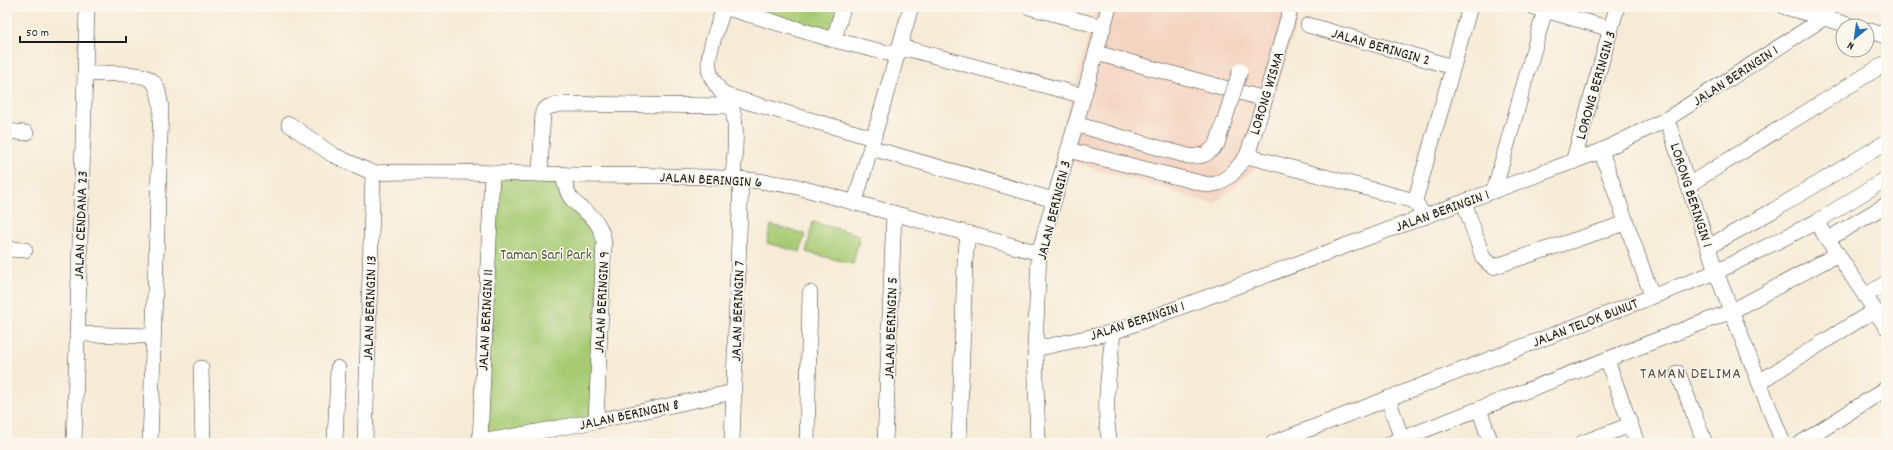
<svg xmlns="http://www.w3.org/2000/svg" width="1893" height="450" font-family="Dekko,sans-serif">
<rect width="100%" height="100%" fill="#fbf7ec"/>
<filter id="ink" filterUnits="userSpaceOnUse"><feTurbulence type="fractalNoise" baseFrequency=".025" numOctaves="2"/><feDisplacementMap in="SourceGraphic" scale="8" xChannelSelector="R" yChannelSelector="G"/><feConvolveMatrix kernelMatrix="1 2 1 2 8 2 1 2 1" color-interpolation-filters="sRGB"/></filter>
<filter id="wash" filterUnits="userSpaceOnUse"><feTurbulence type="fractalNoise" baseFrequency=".012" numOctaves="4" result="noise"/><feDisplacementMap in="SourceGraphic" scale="16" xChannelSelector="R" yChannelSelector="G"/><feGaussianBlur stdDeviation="0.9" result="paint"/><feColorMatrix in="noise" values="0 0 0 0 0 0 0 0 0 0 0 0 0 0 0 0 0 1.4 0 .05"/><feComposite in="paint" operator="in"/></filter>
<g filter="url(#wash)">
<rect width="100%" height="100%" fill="#f6ebd7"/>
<path fill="#f4d3c0" d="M1097,7H1301L1253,171L1214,204L1055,157Z"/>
<g fill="#a7ca73" stroke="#627348">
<path d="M724,7H843L834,40Z"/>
<path d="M492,176L563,177L598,225L596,418L482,440Z"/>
<path d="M813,222L860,235L853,264L806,252Z"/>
<path d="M771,225L805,234L800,252L767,243Z"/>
</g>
</g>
<g filter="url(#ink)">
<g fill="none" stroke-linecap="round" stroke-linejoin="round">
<g stroke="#3d3b38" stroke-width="16">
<g id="minor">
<path d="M724,7L834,40L887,53L909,49L1084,96"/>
<path d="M724,7C719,24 707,51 709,69C711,83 725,94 731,106C739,125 734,158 733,179"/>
<path d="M1029,7L1103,27"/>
<path d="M1534,7L1611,29"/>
<path d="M1785,7L1852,26"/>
<path d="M1308,25L1453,67"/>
<path d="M1867,30L1886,36"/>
<path d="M834,40L843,7"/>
<path d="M1096,53L1265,99"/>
<path d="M85,74C99,74 143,71 152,81C159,87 159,98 161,107L150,443"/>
<path d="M724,95L873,138"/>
<path d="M1667,119L1716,272L1783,443"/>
<path d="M289,124L333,155L373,173C441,170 509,174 576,175C648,176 722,174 794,186L1039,253"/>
<path d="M1075,124L1110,134"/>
<path d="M7,131L26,133"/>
<path d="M871,148L1054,200"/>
<path d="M1068,150L1209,185L1219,183L1232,174L1247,156L1265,99L1291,7"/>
<path d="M1601,151L1652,296"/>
<path d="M1247,156L1415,201"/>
<path d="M1573,162L1617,7"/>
<path d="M540,174L543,111L548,107L561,104L731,106"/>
<path d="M562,174C565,182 566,191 571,198C586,216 598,214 604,241L596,421"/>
<path d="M1688,185L1886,63"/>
<path d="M1494,191L1545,10"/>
<path d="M855,202L911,7"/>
<path d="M1464,202L1483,258L1493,267L1626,223"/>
<path d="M1424,217L1415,201L1470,7"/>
<path d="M1816,222L1886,327"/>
<path d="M1828,239L1886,205"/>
<path d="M1708,247L1774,210L1886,142"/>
<path d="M7,249L25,250"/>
<path d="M1865,296L1886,283"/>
<path d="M77,334L153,336"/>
<path d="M1035,349L1113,332L1601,151L1667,119L1824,18L1827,7"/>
<path d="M1607,360L1637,443"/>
<path d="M201,368L203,443"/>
<path d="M1678,373L1705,443"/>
<path d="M1759,382L1875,310"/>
<path d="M1388,398L1403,443"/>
<path d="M1479,409L1491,443"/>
<path d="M480,442L492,173"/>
<path d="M74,443L87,7"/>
<path d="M335,443L338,368"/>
<path d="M365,443L373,173"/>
<path d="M476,443L596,421L734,392"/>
<path d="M732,443L741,179"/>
<path d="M807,443L810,293"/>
<path d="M885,443L894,213"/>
<path d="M959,443L965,261L968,233"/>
<path d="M1038,443L1035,349L1039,253L1109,7"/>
<path d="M1110,443C1102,407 1110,368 1113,332"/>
<path d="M1273,443L1716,272L1816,222L1886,179"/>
<path d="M1391,443L1732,311L1838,254"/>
<path d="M1582,443L1630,425"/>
<path d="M1801,443L1884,390"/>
</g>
</g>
<use href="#minor" stroke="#fff" stroke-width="15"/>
<g stroke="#3d3b38" stroke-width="16" stroke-linecap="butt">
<path id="minor-bridge" d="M1110,134L1188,156C1202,157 1208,155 1217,144L1240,71"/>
</g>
<use href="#minor-bridge" stroke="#fff" stroke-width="15"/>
</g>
</g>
<g text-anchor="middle" stroke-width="3" stroke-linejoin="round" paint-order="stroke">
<g font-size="15" fill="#1c1c1c" stroke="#fbf7ec">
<text transform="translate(1381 46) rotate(16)" y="5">JALAN BERINGIN 2</text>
<text transform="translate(1735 75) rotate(-33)" y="5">JALAN BERINGIN 1</text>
<text transform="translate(1595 85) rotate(-74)" y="5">LORONG BERINGIN 3</text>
<text transform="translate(1266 93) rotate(-73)" y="5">LORONG WISMA</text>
<text transform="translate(711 179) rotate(3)" y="5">JALAN BERINGIN 6</text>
<text transform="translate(1692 195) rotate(72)" y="5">LORONG BERINGIN 1</text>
<text transform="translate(1053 210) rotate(-76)" y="5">JALAN BERINGIN 3</text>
<text transform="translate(1442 210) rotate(-20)" y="5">JALAN BERINGIN 1</text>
<text transform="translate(80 225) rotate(-88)" y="5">JALAN CENDANA 23</text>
<text transform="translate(601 302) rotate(-87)" y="5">JALAN BERINGIN 9</text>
<text transform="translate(369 308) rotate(-88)" y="5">JALAN BERINGIN 13</text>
<text transform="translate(737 311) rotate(-88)" y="5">JALAN BERINGIN 7</text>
<text transform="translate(485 320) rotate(-87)" y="5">JALAN BERINGIN 11</text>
<text transform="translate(1137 320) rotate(-18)" y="5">JALAN BERINGIN 1</text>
<text transform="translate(1585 322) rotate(-21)" y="5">JALAN TELOK BUNUT</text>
<text transform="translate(890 328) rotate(-88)" y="5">JALAN BERINGIN 5</text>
<text transform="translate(629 414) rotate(-12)" y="5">JALAN BERINGIN 8</text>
</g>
<g font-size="15" fill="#4d593a" stroke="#fbf7ec">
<text x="546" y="259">Taman Sari Park</text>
</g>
<g font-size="16" letter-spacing="1" fill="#604e4a" stroke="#fbf7ec">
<text x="1691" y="378">TAMAN DELIMA</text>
</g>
</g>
<rect width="1893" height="450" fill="none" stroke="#fbf7ec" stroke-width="24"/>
<g transform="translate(1855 38) rotate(209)"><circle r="19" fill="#fbf7ec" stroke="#a29f99"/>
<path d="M0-3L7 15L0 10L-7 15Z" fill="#1f6fb2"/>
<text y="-6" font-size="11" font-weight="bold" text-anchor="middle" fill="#1c1c1c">N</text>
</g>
<path d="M20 36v6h106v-6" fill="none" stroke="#1c1c1c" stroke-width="2"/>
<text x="26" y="36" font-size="12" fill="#1c1c1c" stroke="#fbf7ec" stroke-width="3" paint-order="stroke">50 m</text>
</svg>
